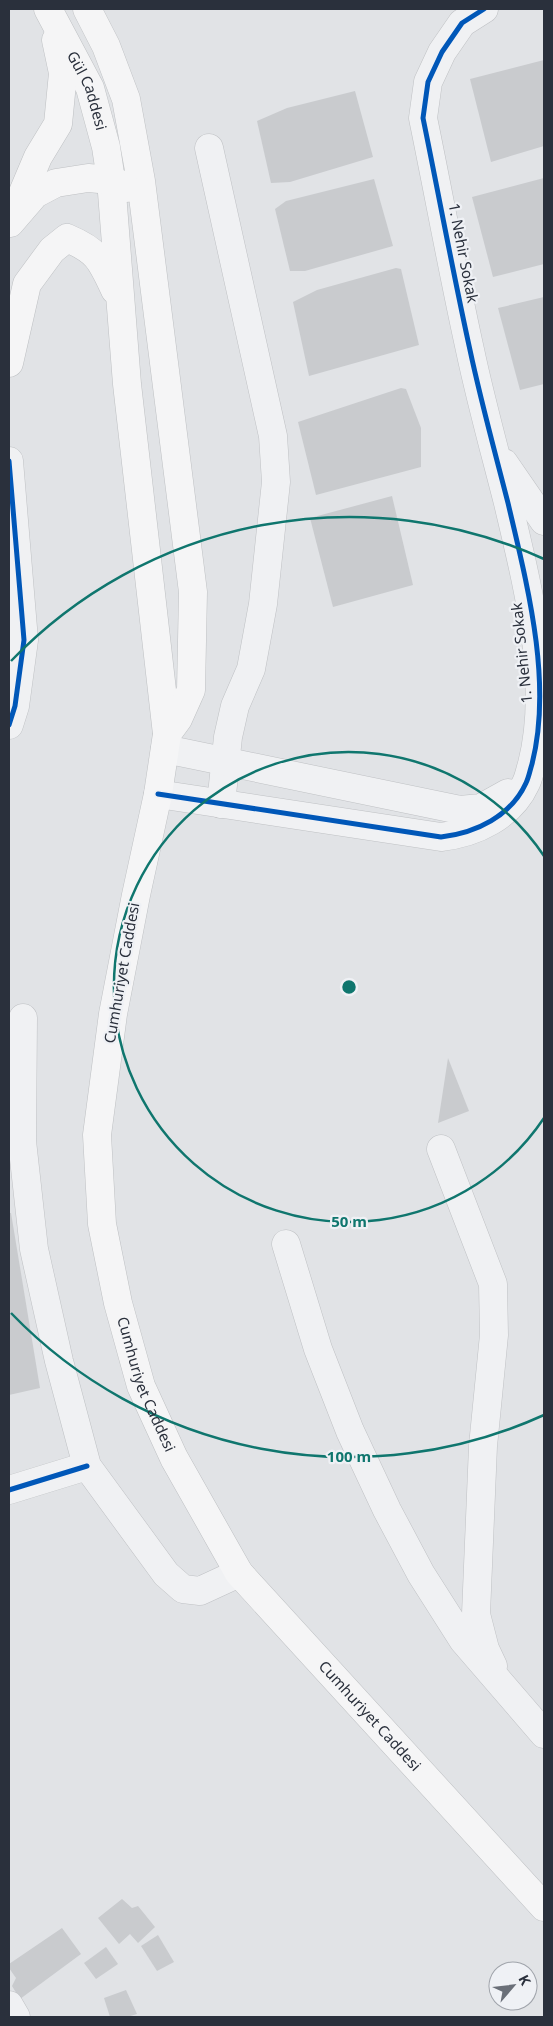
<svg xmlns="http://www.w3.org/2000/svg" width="553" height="2026" font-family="'Noto Sans',sans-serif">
<rect width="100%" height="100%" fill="#e1e3e6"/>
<g fill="#c9cbce">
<path d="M544,60V146L491,162L470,79Z"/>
<path d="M355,91L373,157L290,182L271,183L257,121L287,108Z"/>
<path d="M544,178V264L493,277L472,197Z"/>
<path d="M374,179L393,246L305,271H290L275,209L286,201Z"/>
<path d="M396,268L401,269L419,345L309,376L293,302L317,290Z"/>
<path d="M544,297V384L520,390L498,308Z"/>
<path d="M401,388L406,389L421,428V467L316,495L298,422Z"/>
<path d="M392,496L413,585L333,607L310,518Z"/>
<path d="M448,1058L469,1111L438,1123Z"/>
<path d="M9,1213H11L40,1388L9,1395Z"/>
<path d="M122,1899L132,1908L138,1906L155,1927L138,1943L130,1934L119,1944L98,1918Z"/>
<path d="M62,1928L81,1954L20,1999L12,1986L16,1978L9,1968V1964Z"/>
<path d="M158,1935L174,1962L157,1971L141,1946Z"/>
<path d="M106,1947L118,1964L96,1979L84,1963Z"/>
<path d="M126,1990L137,2014L127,2017H110L104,1998Z"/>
</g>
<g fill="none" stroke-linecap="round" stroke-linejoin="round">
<g stroke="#bfc1c4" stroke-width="29">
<g id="minor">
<path d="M209,148L273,436L276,482L263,604L251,669L235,706L228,737L221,804"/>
<path d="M9,461L24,640L15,706L9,725"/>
<path d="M504,463L544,521"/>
<path d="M165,749L460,810L481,808L508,793"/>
<path d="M158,794L441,837C476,833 511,816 526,783C529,777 530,770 532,764C553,682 527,584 508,503C495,452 481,402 470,350C453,273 439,196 423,118L428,82L442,52L462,23L484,9"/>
<path d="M23,1018L22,1141L34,1249L59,1361L87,1466L166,1574L183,1589L200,1591L239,1573"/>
<path d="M441,1149L493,1284L494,1335L483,1446L476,1614L485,1649L493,1666"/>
<path d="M286,1244L318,1349L350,1431L387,1510L421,1574L463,1640L544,1734"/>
<path d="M9,1490L87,1466"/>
<path d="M9,2005L16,2017"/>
</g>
</g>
<g stroke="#bec0c3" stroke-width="29">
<g id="major">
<path id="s1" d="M48,9L90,88L106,147L111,180L127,384L167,734L158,794L136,895L113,1014L97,1135L102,1224L118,1303L141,1386L174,1458L239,1573L544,1907"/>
<path d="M87,9L106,46L126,99L141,181L193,592L191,690L178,719L167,734"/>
<path d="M16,209L38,157L58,124L63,73L56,40"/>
<path d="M10,223L35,194L56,183L88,178L111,180L125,186L126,188"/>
<path d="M9,363L27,284L52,250L67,238C98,251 101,260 115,290"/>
</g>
</g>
<use href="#minor" stroke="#f0f1f3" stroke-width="28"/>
<use href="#major" stroke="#f5f5f6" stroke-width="28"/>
<g stroke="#eff1f5" stroke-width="8">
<g id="cycleway">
<path d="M9,461L24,640L15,706L9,725"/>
<path d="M158,794L441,837C476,833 511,816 526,783C529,777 530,770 532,764C553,682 527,584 508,503C495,452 481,402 470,350C453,273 439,196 423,118L428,82L442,52L462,23L484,9"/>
<path d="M9,1490L87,1466"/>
</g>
</g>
<use href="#cycleway" stroke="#0057b8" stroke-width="5"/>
</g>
<g fill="none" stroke="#0f766e" stroke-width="2.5">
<path d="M544 1118A235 235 0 1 1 544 856"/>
<path d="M544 1415A470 470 0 0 1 11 1313M11 661A470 470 0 0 1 544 559"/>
</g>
<g text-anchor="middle" stroke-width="4.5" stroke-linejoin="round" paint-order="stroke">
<g font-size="15" fill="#2a303c" stroke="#eff1f5">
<text dy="5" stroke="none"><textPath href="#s1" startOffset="91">Gül Caddesi</textPath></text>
<text transform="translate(463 253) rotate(79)" y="5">1. Nehir Sokak</text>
<text transform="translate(522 653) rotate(-96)" y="5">1. Nehir Sokak</text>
<text transform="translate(122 973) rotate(-80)" y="5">Cumhuriyet Caddesi</text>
<text dy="5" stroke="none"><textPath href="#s1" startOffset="1404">Cumhuriyet Caddesi</textPath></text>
<text dy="5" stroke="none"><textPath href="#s1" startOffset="1809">Cumhuriyet Caddesi</textPath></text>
</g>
</g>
<circle cx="349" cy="987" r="8" fill="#0f766e" stroke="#eff1f5" stroke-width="2.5"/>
<g font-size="15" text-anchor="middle" font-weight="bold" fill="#0f766e" stroke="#eff1f5" stroke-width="4.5" stroke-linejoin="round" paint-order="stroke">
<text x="349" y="1227">50 m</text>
<text x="349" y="1462">100 m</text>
</g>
<rect width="553" height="2026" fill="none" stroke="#2a303c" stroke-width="20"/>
<g transform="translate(513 1986) rotate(62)"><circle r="24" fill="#eff1f5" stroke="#a0a4ab"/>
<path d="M0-4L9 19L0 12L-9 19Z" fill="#6a6f78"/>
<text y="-8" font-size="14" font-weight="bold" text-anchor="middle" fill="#2a303c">K</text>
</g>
</svg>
